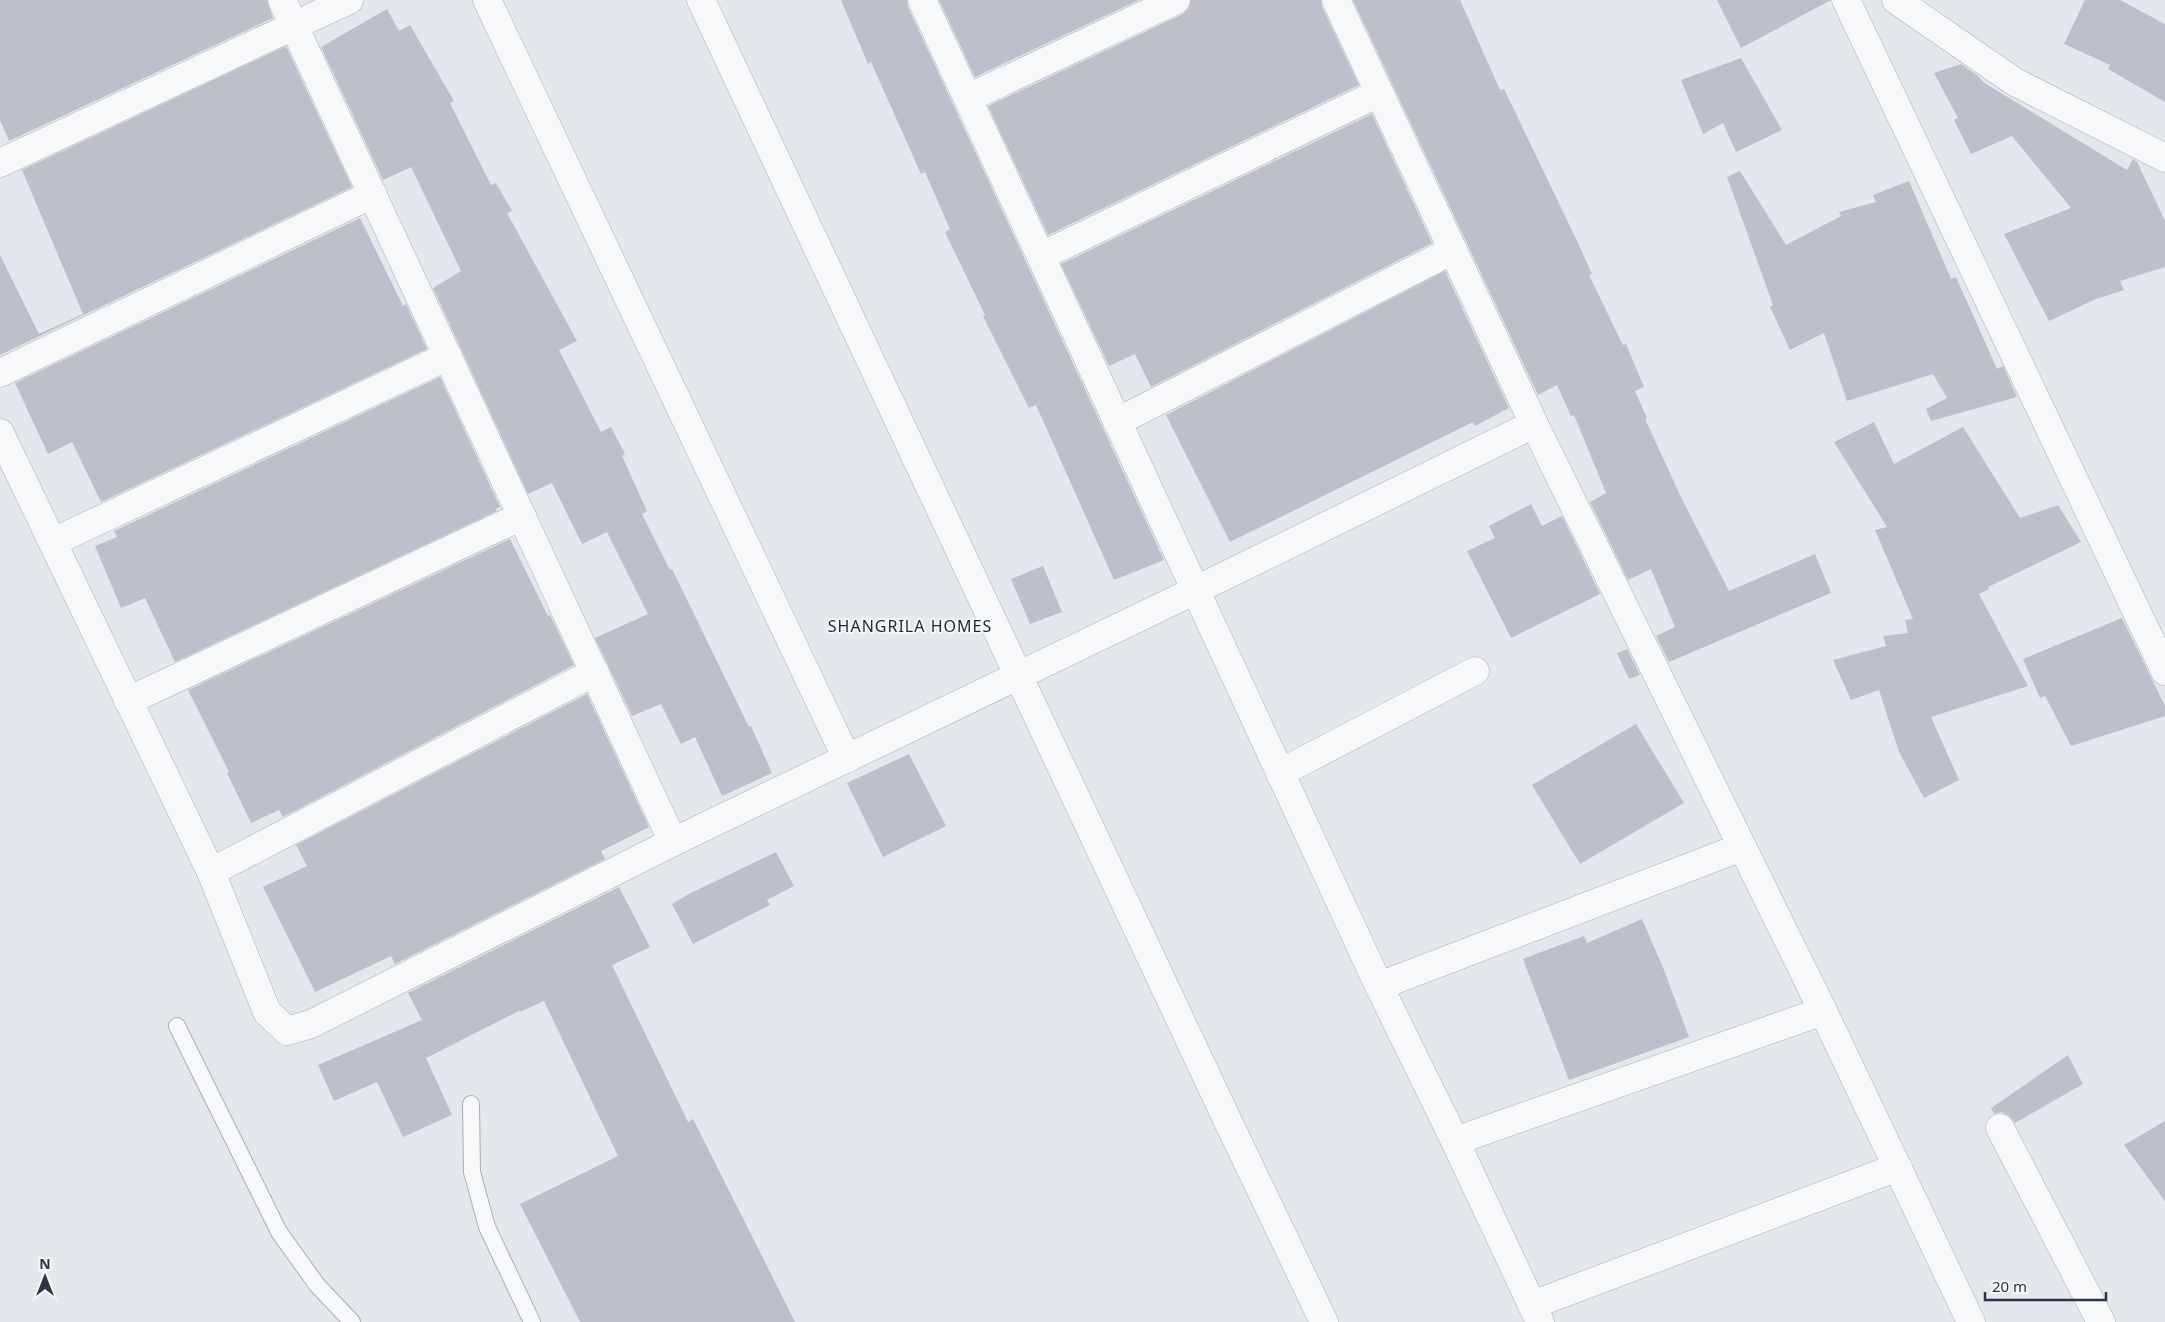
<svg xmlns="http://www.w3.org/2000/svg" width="2165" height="1322" font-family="'Noto Sans',sans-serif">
<rect width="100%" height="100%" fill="#e4e7ec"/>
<g fill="#bbc0ca">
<path d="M0,0H267L273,18L9,141L0,120Z"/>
<path d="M841,0H907L908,7L1164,560L1114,580L1036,405L1029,408L983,316L985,315L945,232L950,229L925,172L921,174L871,62L868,64Z"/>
<path d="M939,0H1139L975,77Z"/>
<path d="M1191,0H1321L1322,7L1359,85L1048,235L988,106L1183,14L1189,8Z"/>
<path d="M1353,0H1460L1500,90L1504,89L1579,245L1592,274L1589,275L1617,333L1623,345L1626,344L1644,387L1635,391L1647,418L1645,419L1681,497L1729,591L1815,554L1831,593L1669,662L1656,636L1675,627L1651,569L1628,580L1590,502L1606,493L1574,415L1571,416L1557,385L1538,395Z"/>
<path d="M1717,0H1831L1741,48Z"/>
<path d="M2085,0H2120L2165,24V102L2108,69L2110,65L2064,44Z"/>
<path d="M387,9L399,31L410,25L454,101L450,103L491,185L496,183L512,211L507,213L577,341L559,350L601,432L611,427L625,454L622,456L647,511L642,514L670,570L672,569L749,727L751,726L772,773L722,796L695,737L681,744L661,704L632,716L595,638L648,614L607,532L582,544L552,483L528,494L433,288L461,271L411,167L383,180L321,47Z"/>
<path d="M286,46L352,187L0,355V255L39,334L83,314L22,170Z"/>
<path d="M1741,58L1782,130L1736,152L1723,123L1703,134L1681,80Z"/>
<path d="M1961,64L1978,76L1983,82L2127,170L2133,159L2137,162L2165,221V267L2120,281L2124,290L2096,299L2049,321L2004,234L2071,208L2012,136L1971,154L1954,120L1958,118L1934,73Z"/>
<path d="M1372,114L1432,243L1151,387L1135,354L1109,366L1061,264Z"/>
<path d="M1740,171L1786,245L1841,216L1839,212L1876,202L1873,195L1909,181L1951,279L1956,277L1997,369L2003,366L2017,397L1931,421L1926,409L1947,398L1933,374L1847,401L1824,333L1790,350L1770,307L1773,305L1727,177Z"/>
<path d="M360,218L403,306L406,304L427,349L101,502L72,442L48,454L15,383Z"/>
<path d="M1445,271L1509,408L1475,426L1473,422L1230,542L1166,415Z"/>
<path d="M440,377L500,507L496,509L497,511L175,662L145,598L121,608L95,546L117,537L114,531Z"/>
<path d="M1874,422L1894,464L1963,427L2020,518L2058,505L2081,542L1988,587L1989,589L1979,594L2028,686L1931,717L1959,780L1924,798L1899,752L1879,690L1851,700L1833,660L1886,646L1883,636L1908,633L1905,620L1913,619L1875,530L1887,527L1834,442Z"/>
<path d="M1531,504L1542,526L1562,516L1600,594L1511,638L1467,551L1495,538L1489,526Z"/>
<path d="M510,539L548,616L550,615L574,665L283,817L279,810L251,823L227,773L229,772L188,690Z"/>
<path d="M1043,566L1062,612L1030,624L1011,579Z"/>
<path d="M2122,618L2165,706V716L2071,746L2045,696L2040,698L2023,659Z"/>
<path d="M1627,649L1640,675L1629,679L1617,653Z"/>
<path d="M587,694L649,827L601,851L605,859L395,964L391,956L315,992L263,887L307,866L296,845Z"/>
<path d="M1636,724L1684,803L1580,864L1532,785Z"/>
<path d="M909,754L946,826L883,857L847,783Z"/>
<path d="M776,852L794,886L767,900L770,905L693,944L672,904L689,894Z"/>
<path d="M619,887L650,947L612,965L688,1122L693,1119L795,1322H580L520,1204L618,1156L544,1001L520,1012L519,1011L426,1058L452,1115L403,1137L377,1082L334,1101L318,1065L422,1020L408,993Z"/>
<path d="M1642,919L1664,970L1689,1037L1569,1080L1523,959L1584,936L1587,943Z"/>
<path d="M2068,1055L2083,1084L2015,1123L2008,1115L2001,1112L1994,1114L1991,1108Z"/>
<path d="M2165,1121V1201L2124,1145Z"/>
</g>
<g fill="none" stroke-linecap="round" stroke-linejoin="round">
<g stroke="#a9aeb7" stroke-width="18">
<g id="lane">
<path d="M177,1026L279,1232L317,1285L352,1322"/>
<path d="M471,1104L472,1172L487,1227L532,1322"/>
</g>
</g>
<g stroke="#a9aeb7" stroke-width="29">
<g id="street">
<path d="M282,0L673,842"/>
<path d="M487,0L847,759"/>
<path d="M701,0L1224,1113L1324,1322"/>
<path d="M922,0L1379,986L1455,1141L1540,1322"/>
<path d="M1336,0L1534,424L1823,1011L1971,1322"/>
<path d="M1846,0L2165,671"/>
<path d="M1896,0L2015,82L2165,158"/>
<path d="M968,98L1176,0"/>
<path d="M0,163L349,0"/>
<path d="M1041,256L1379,93"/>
<path d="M0,373L373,194"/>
<path d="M1117,422L1453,250"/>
<path d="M0,433L211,872L267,1012L287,1031L311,1024L673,842L1194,591L1534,424"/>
<path d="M53,542L448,356"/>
<path d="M128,701L522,516"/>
<path d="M1280,773L1475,671"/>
<path d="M211,872L595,672"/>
<path d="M1379,986L1742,847"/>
<path d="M2000,1128L2101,1322"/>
<path d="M1455,1141L1823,1011"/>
<path d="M1532,1305L1898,1167"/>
</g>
</g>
<use href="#lane" stroke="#f7f8fa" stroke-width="16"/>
<use href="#street" stroke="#f7f8fa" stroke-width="28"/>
</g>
<g text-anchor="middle" stroke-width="4" stroke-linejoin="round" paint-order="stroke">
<g font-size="16" letter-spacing="1" fill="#1d2536" stroke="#f4f6f9">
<text x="910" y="632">SHANGRILA HOMES</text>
</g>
</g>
<g transform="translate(45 1277)" stroke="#f4f6f9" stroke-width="4" paint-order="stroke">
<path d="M0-4L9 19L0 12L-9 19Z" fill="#2b3445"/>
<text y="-8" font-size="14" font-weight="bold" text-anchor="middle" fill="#2b3445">N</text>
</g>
<path d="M1985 1292v8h121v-8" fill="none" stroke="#2b3445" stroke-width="2.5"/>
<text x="1992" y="1292" font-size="15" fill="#2b3445" stroke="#f4f6f9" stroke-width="4" paint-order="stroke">20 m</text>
</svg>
